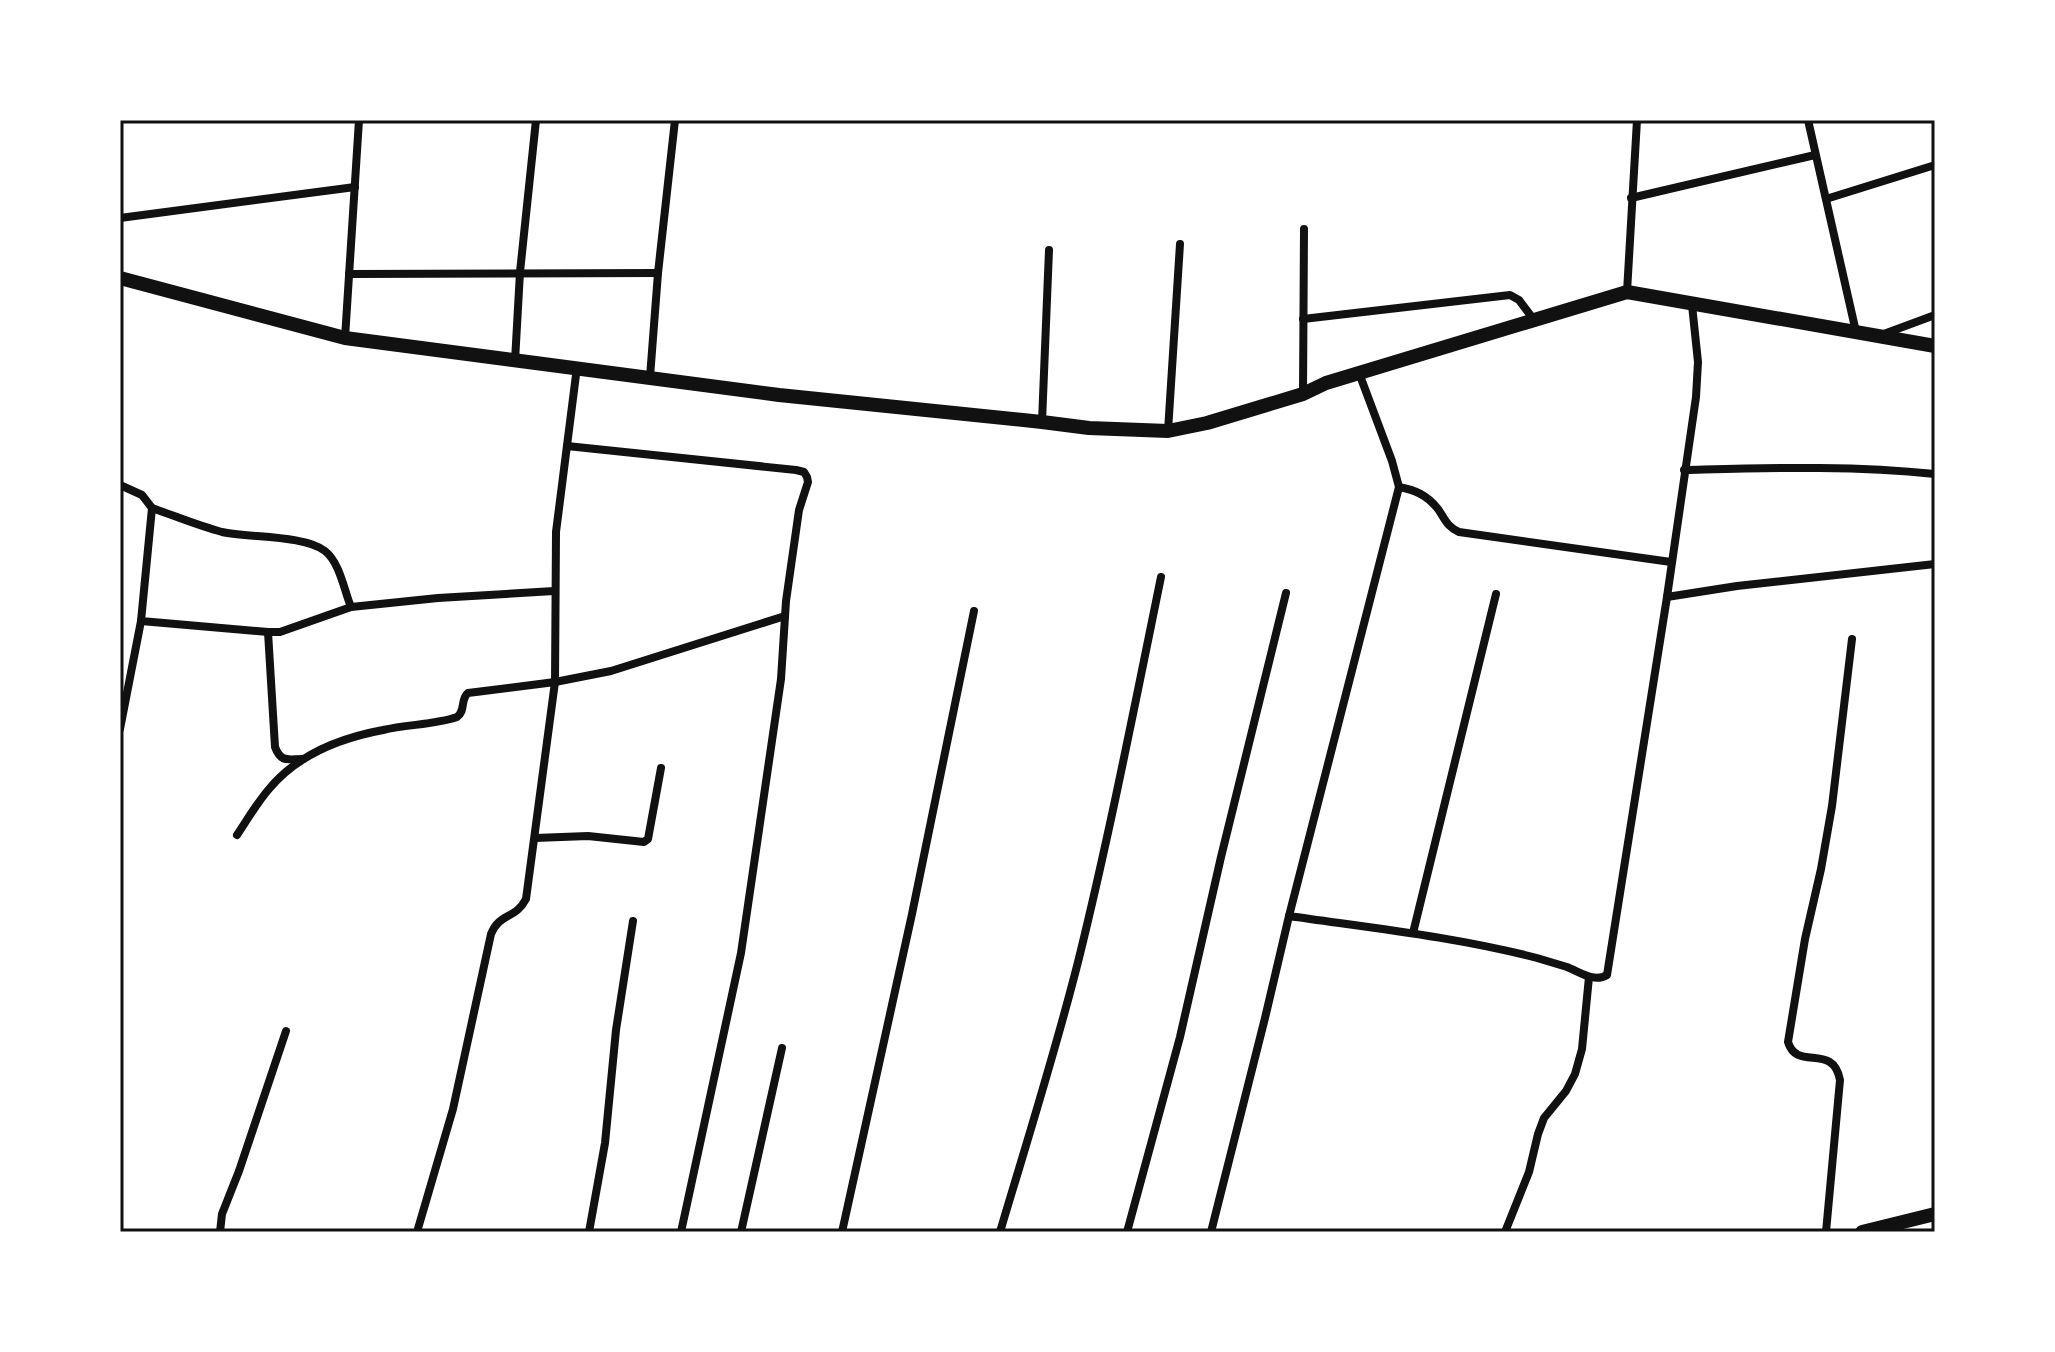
<svg xmlns="http://www.w3.org/2000/svg" width="2055" height="1352" font-family="Literata,serif">
<rect width="100%" height="100%" fill="#fff"/>
<g fill="none" stroke-linecap="round" stroke-linejoin="round">
<g stroke="#111" stroke-width="8">
<path d="M1808,120L1856,332"/>
<path d="M1631,198L1815,155"/>
<path d="M1826,199L1935,165"/>
<path d="M120,218L355,187"/>
<path d="M349,274L658,273"/>
<path d="M1627,292L1637,120"/>
<path d="M1303,319L1510,295L1519,300L1534,320"/>
<path d="M1881,335L1935,315"/>
<path d="M345,338L359,120"/>
<path d="M515,361L520,272L536,120"/>
<path d="M650,377L658,273L675,120"/>
<path d="M1303,394L1304,229"/>
<path d="M1042,422L1049,250"/>
<path d="M1168,431L1180,244"/>
<path d="M567,446L796,470L804,472L807,477L808,482L799,510L786,601L781,679L741,953L681,1232"/>
<path d="M1684,470C1768,468 1851,465 1935,474"/>
<path d="M120,485L142,495L152,508L141,621L268,632H280L351,607L438,598L554,591"/>
<path d="M1399,487C1415,490 1427,495 1438,509C1445,519 1447,527 1459,532L1671,562"/>
<path d="M152,508C175,516 199,526 222,532C249,538 305,535 325,551C340,563 344,590 351,607"/>
<path d="M1667,597L1737,586L1935,564"/>
<path d="M268,632L275,747C281,763 288,759 303,759"/>
<path d="M120,729L141,621"/>
<path d="M237,835C247,820 257,803 269,789C298,754 340,738 383,730C408,724 434,725 457,717C466,711 460,699 468,693L555,682L611,671L785,616"/>
<path d="M535,838L588,836L644,842L648,839L661,768"/>
<path d="M1289,916C1372,928 1456,937 1537,958C1547,961 1557,964 1567,967C1580,972 1594,983 1607,975L1667,597L1696,397L1698,362L1692,305"/>
<path d="M1413,933L1496,594"/>
<path d="M220,1232L222,1214L239,1171L286,1031"/>
<path d="M417,1232L453,1109L491,934C500,912 515,920 526,899L555,682L556,532L577,367"/>
<path d="M589,1232L605,1143L616,1030L633,921"/>
<path d="M741,1232L782,1048"/>
<path d="M842,1232L912,914L974,611"/>
<path d="M1000,1232C1027,1141 1056,1050 1079,958C1110,832 1135,704 1161,577"/>
<path d="M1127,1232L1180,1037L1221,857L1286,593"/>
<path d="M1211,1232L1265,1018L1289,916L1399,487L1392,461L1359,373"/>
<path d="M1505,1232L1529,1172L1538,1134L1544,1118L1566,1091L1575,1074L1582,1049L1589,977"/>
<path d="M1826,1232L1840,1080C1833,1042 1797,1072 1788,1042L1805,939L1821,869L1832,806L1852,639"/>
</g>
<g stroke="#111" stroke-width="14">
<path d="M120,278L345,338L779,395L1042,422L1089,428L1168,431L1207,423L1303,394L1326,383L1627,292L1935,346"/>
<path d="M1862,1232L1935,1214"/>
</g>
</g>
<rect width="2055" height="1352" fill="none" stroke="#ffffff" stroke-width="244"/>
<rect x="122" y="122" width="1811" height="1108" fill="none" stroke="#111" stroke-width="3"/>
</svg>
